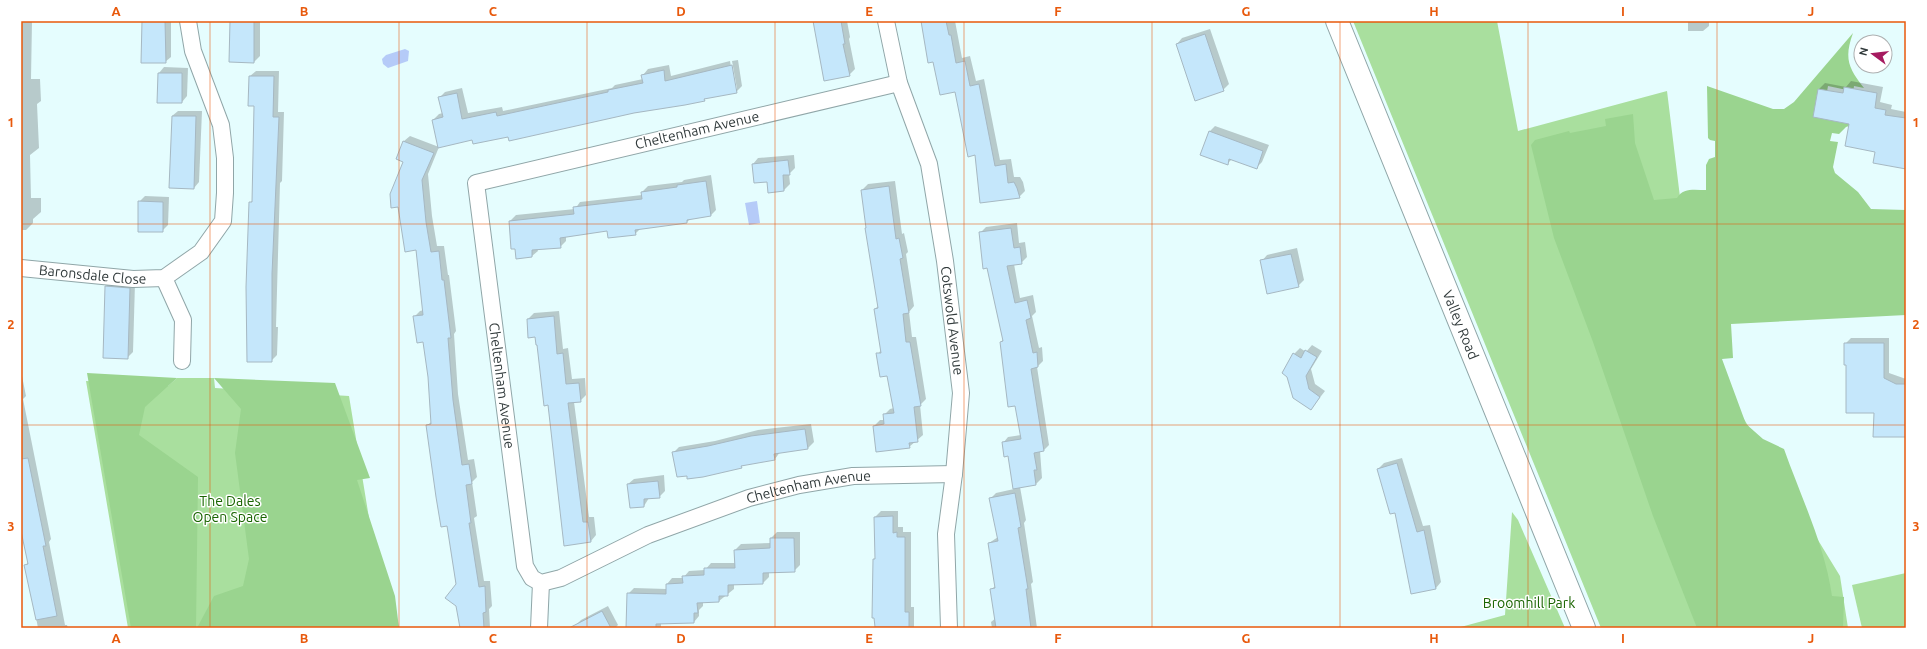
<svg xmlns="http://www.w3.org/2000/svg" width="1927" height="649" font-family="Ubuntu,sans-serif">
<rect width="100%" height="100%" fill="#e5fdfe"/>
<g fill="#a9df9e">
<path d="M1353,21H1497L1518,131L1667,91L1698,344L1840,576L1848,628H1601Z"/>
<path d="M177,378H214L215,388L349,396L387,628H128L86,381L168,386Z"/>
<path d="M1512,512L1518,520L1565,628H1457L1505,615Z"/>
<path d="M1906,573V628H1862L1852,585Z"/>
</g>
<g fill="#9ad48f">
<path d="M1853,33C1844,58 1848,68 1864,88L1854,86L1853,94L1847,90L1828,86L1823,114L1849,119V126L1846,127L1839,134L1832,133L1830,141L1838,142L1833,167L1835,173L1858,192L1871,209L1906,210V315L1731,324L1733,358L1722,359L1746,424L1763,439L1784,449C1801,497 1825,546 1832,596L1844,597L1843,628H1697L1653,516L1593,342L1554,238L1531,145L1535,140L1569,131L1570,133L1606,126L1605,119L1633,114L1635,143L1654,200L1677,198C1683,187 1696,190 1706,190V165L1709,159L1715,157V141L1710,140L1708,138L1707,86L1773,109H1784L1794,102Z"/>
<path d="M87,373L177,378L145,407L139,435L198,477L196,628H131Z"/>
<path d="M214,378L335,383L370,478L357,480L395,596L399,628H197L214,596L243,586L249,559L235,453L241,409Z"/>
</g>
<g fill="#b5cbf8">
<path d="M405,49L409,51L408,61L388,68L383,64L382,59L386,55Z"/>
<path d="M757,201L760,223L749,225L745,203Z"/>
</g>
<g fill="#0003">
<path d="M21,21H32L31,79H40L41,101L37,104L39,148L30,155L31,198H41V212L33,219V223L26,230H21Z"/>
<path d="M142,21H171V57L165,62H142Z"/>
<path d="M231,21H260V56L254,62Z"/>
<path d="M814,21H847L850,37L849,39L855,69L849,75Z"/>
<path d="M921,21H955L962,58L970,56L976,81L984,79L1000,160L1011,159L1014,177H1020L1023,182L1025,191L1019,197L976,154L956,91L934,61L929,62Z"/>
<path d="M1688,21H1709V26L1703,31H1688Z"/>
<path d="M1210,29L1229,84L1223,90L1177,44L1182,38Z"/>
<path d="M738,60L742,86L736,92L706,98L704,100L509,136L473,139L433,120L439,114L443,113L440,97L445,92L462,88L468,113L502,107L503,111L612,88L615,85L643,79V75L648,69L669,65L671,76L730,61L735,89H737L732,61Z"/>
<path d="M164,67L188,68L187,96L182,102L159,73Z"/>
<path d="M256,71H279L278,112H284L282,181L280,183L276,327H278L277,355L271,361L250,203L253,200L256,105L250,76Z"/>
<path d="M1851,81L1883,87L1880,102L1892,105L1891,109L1906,112V166L1876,151L1819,89L1825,83L1846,87Z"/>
<path d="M178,111H202L199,182L194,188L172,116Z"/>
<path d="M1215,126L1269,145L1262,162L1256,168L1232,159L1227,164L1209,132Z"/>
<path d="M410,136L439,147L428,174L432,216L437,246H444L448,275H449L456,331L454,334L458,394L468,460L474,459L477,477L472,482L477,516L474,518L484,581H490L492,606L489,609L490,628H462L448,525L427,426L432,421L429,376L424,341L414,317L420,311L424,310L404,161L398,159L404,141Z"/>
<path d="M794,155L795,168L789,174L790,184L784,190L768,180L753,164L758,158Z"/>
<path d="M711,175L716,210L711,215L691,218L687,222L641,228L635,234L608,230L566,236V241L560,247L537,248L538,251L532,256L510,221L516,215L575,209L580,202L642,195V192L648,186L682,182L684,180Z"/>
<path d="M895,181L902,234L904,233L908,252L906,254L914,306L909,312L912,337H916L926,399L920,405L923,435L909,447L874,426L880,420H884V415L890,409L894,408L888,375L878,354L881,350L875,309L878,306L862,190L868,184Z"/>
<path d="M145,196L169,197L168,225L162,231L139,202Z"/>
<path d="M1017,223L1019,243L1025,242L1027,257L1021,263L1014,264L1020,298L1033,295L1036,312L1032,316L1039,348L1042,347L1043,361L1037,367L1049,445L1044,450L1040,451L1042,478L1036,484L1020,487L1026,520L1024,523L1033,582L1031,584L1037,628H992L991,622L996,618L991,590L996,585L989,543L998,537L991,498L996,493L1014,489L1008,455L1003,443L1008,437L1021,435L1016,405L1001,342L1003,339L980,233L986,227Z"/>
<path d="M1297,248L1304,280L1298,286L1262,261L1267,255Z"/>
<path d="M111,280L135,283L133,352L127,358L106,286Z"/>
<path d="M559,311L563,349L568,348L572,379L585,378L586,395L580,401L574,402L589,517H594L596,535L591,541L565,545L548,404L536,336L528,319L534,313Z"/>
<path d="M1851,338H1889V373L1906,379V436L1875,412L1847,364L1845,344Z"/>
<path d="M1312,345L1322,351L1311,369L1315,384L1325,391L1311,409L1294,354L1300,348L1306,352Z"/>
<path d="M21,371L26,396L23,399L51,539L49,542L65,625H67L68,628H38L26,565L28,562L21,526Z"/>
<path d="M811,424L814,442L808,448L780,452L775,459L744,464L741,467L688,475L674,452L679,447L715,441L758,430Z"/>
<path d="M1402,458L1423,526L1430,525L1441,582L1436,588L1396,511L1378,469L1384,463Z"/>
<path d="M664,475L665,491L659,497L649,498L644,506L628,484L634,479Z"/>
<path d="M881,511H898V527H903V532H911V607H914V628H879L874,559L876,558L875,517Z"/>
<path d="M777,532H800V565L794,571L769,572V577L763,583L734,584V589L719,601L703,602V606L699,610V616L694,622L661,623V628H641L628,594L634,588L667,589V584L672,578H683L689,571L705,570L711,563H736L735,550L741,544L771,543V538Z"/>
<path d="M608,606L618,625L615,628H576L575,626L581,620Z"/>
</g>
<g fill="#c5e7fb" stroke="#a6b8c2">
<path d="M142,21H165L166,63H141Z"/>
<path d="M230,21H254V63L229,62Z"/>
<path d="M813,21H841L845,44H843L850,76L824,81Z"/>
<path d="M921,21H946L949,35H951L956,63L965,61L970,86L979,84L995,166L1006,164L1008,183L1014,182L1017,188L1020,198L980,203L975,155L968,157L955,92L940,95L933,62L928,63Z"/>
<path d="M1205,34L1224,91L1195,101L1176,44Z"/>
<path d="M732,65L737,93L704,99L705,101L685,105L634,113L509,141L508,137L473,144L472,140L438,148L432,120L443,117L438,97L457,93L462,119L496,112L497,116L608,92V90L643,83L641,75L664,70L665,81Z"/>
<path d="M158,73H182V103H157Z"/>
<path d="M249,76H274L273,117H279L272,274V362H247L246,287L249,202H252L254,106H248Z"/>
<path d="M1844,87L1877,93L1875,108L1886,110L1885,115L1906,118V169L1873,163L1875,152L1845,146L1849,124L1813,117L1818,89L1843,93Z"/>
<path d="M172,116H196L194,189L169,188Z"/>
<path d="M1209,131L1263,151L1257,169L1229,159L1228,165L1200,155Z"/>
<path d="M403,141L434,153L422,180L426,222L431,252L439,251L442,280H444L451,338H448L453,400L462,465L469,464L472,484L466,485L471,523H469L479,587L485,586L486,612L483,613L484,628H460L456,606L445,598L456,584L447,526L441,527L436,497L426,425L431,424L428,377L423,342L417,343L413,316L423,315L416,250L405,252L398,207L391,208L390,194L403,162L396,159Z"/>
<path d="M788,160L790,175H783L784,191L768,193L767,182L754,183L752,164Z"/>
<path d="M706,181L711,216L687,220V223L635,230L636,235L608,238L607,231L560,238L561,248L532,250V257L516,259L515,249H511L509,221L574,214L573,207L642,199L641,192L677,187V185Z"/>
<path d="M889,186L896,239L899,238L903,258L900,259L909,313L903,314L906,342H910L921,406L914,407L918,442L909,443L910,448L876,452L873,426L884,424L883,414L894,413L887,376L880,377L876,353H881L874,309L878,308L865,228H866L861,190Z"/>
<path d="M138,201L163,202V232H138Z"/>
<path d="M1011,228L1014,248L1020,247L1022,264L1007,266L1015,303L1027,300L1031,318L1026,320L1033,353L1037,352L1038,367L1031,369L1044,451L1034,453L1037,470H1034L1036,485L1013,489L1008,456L1004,457L1002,442L1021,439L1015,406L1008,407L1000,342L1003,341L987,268L983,269L979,232Z"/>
<path d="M1291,254L1299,287L1267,294L1260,260Z"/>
<path d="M105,286L130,288L128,359L103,358Z"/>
<path d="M554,316L557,354L563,353L566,384L579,383L581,402L568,403L583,522H588L591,542L564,546L548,405L544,406L537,345H536L535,337L528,338L527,319Z"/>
<path d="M1844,343H1884V378L1896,384H1906V437H1873L1874,413H1846V365H1844Z"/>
<path d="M1305,350L1317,357L1306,376L1309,389L1320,397L1311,410L1293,398L1287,377L1282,373L1293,353L1301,358Z"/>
<path d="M805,429L808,449L774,454L775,460L741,466L742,468L703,477L687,479V476L677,477L672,452L708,446L751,436Z"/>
<path d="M28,458L46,546H43L57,616L36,620L24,565L28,564L21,531V459Z"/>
<path d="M1397,463L1417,532L1424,530L1436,589L1411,594L1395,513L1390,514L1377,469Z"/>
<path d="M658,481L660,498L644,499V507L630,508L627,484Z"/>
<path d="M1015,493L1021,527L1018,528L1028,589H1026L1031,628H996L990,589L995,588L988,543L998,541L989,498Z"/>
<path d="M893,516V533L897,532V537H905V612H909V627H875L874,618H872L873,559H875L874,517Z"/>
<path d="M770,538H794L795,572L763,573V584L728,585V596H719V602L697,603L698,613H694V623L656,624V628H626L627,593L666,594V584L683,583L682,576L704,575V568H735L734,550L770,548Z"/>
<path d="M602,611L611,628H569Z"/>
</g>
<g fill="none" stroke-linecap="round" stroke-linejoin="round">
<g stroke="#90a6a8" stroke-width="18">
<g id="minor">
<path id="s1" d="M886,21L899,83L929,164L945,261L961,393L954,474L946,534L949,628"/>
<path id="s2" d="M899,83L476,183L525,566L532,578L541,583L561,578L648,535L749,498L799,485L853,476L954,474"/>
<path id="s3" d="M21,268L133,279L164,278L201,252L223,221L225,193V158L221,125L193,51L188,21"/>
<path d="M164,278L183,320L182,361"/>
<path d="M539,628L541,583"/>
</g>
</g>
<g stroke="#90a6a8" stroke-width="24">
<g id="primary">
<path id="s4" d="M1337,21L1584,628"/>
</g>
</g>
<use href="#minor" stroke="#fff" stroke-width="16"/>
<use href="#primary" stroke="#fff" stroke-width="22"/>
</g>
<path fill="none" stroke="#e8590c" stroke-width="1" stroke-opacity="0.55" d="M210,21V628M399,21V628M587,21V628M775,21V628M964,21V628M1152,21V628M1340,21V628M1528,21V628M1717,21V628M21,224H1906M21,425H1906"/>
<g text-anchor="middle" stroke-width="3" stroke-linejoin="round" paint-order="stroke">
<g font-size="14" fill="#313a3b" stroke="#fff">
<text transform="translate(697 130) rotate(-13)" y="5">Cheltenham Avenue</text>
<text dy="5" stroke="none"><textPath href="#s3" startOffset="72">Baronsdale Close</textPath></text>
<text dy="5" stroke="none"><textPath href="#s1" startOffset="308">Cotswold Avenue</textPath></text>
<text dy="5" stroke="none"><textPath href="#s4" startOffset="328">Valley Road</textPath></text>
<text dy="5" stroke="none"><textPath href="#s2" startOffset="639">Cheltenham Avenue</textPath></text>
<text dy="5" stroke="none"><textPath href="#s2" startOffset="1131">Cheltenham Avenue</textPath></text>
</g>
<g font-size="14" fill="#1a6502" stroke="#fff">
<text x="230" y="506">The Dales<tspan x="230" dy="16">Open Space</tspan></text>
<text x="1529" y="608">Broomhill Park</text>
</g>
</g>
<rect width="1927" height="649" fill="none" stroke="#ffffff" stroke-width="44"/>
<g transform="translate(1873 54) rotate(285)"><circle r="19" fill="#ffffff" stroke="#adb0b1"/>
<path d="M0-3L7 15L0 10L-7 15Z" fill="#a61b60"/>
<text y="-6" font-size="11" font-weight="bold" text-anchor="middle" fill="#313a3b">N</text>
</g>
<rect x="22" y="22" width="1883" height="605" fill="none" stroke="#e8590c" stroke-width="1.5"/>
<g font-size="13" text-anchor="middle" font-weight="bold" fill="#e8590c">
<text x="116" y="16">A</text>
<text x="304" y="16">B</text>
<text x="493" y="16">C</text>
<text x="681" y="16">D</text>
<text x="869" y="16">E</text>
<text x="1058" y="16">F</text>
<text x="1246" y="16">G</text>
<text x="1434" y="16">H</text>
<text x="1623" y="16">I</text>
<text x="1811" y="16">J</text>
<text x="11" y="127">1</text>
<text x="1916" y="127">1</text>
<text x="11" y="329">2</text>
<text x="1916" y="329">2</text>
<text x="11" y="531">3</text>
<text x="1916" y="531">3</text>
<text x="116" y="643">A</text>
<text x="304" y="643">B</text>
<text x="493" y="643">C</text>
<text x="681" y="643">D</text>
<text x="869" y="643">E</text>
<text x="1058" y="643">F</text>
<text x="1246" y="643">G</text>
<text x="1434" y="643">H</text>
<text x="1623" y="643">I</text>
<text x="1811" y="643">J</text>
</g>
</svg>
